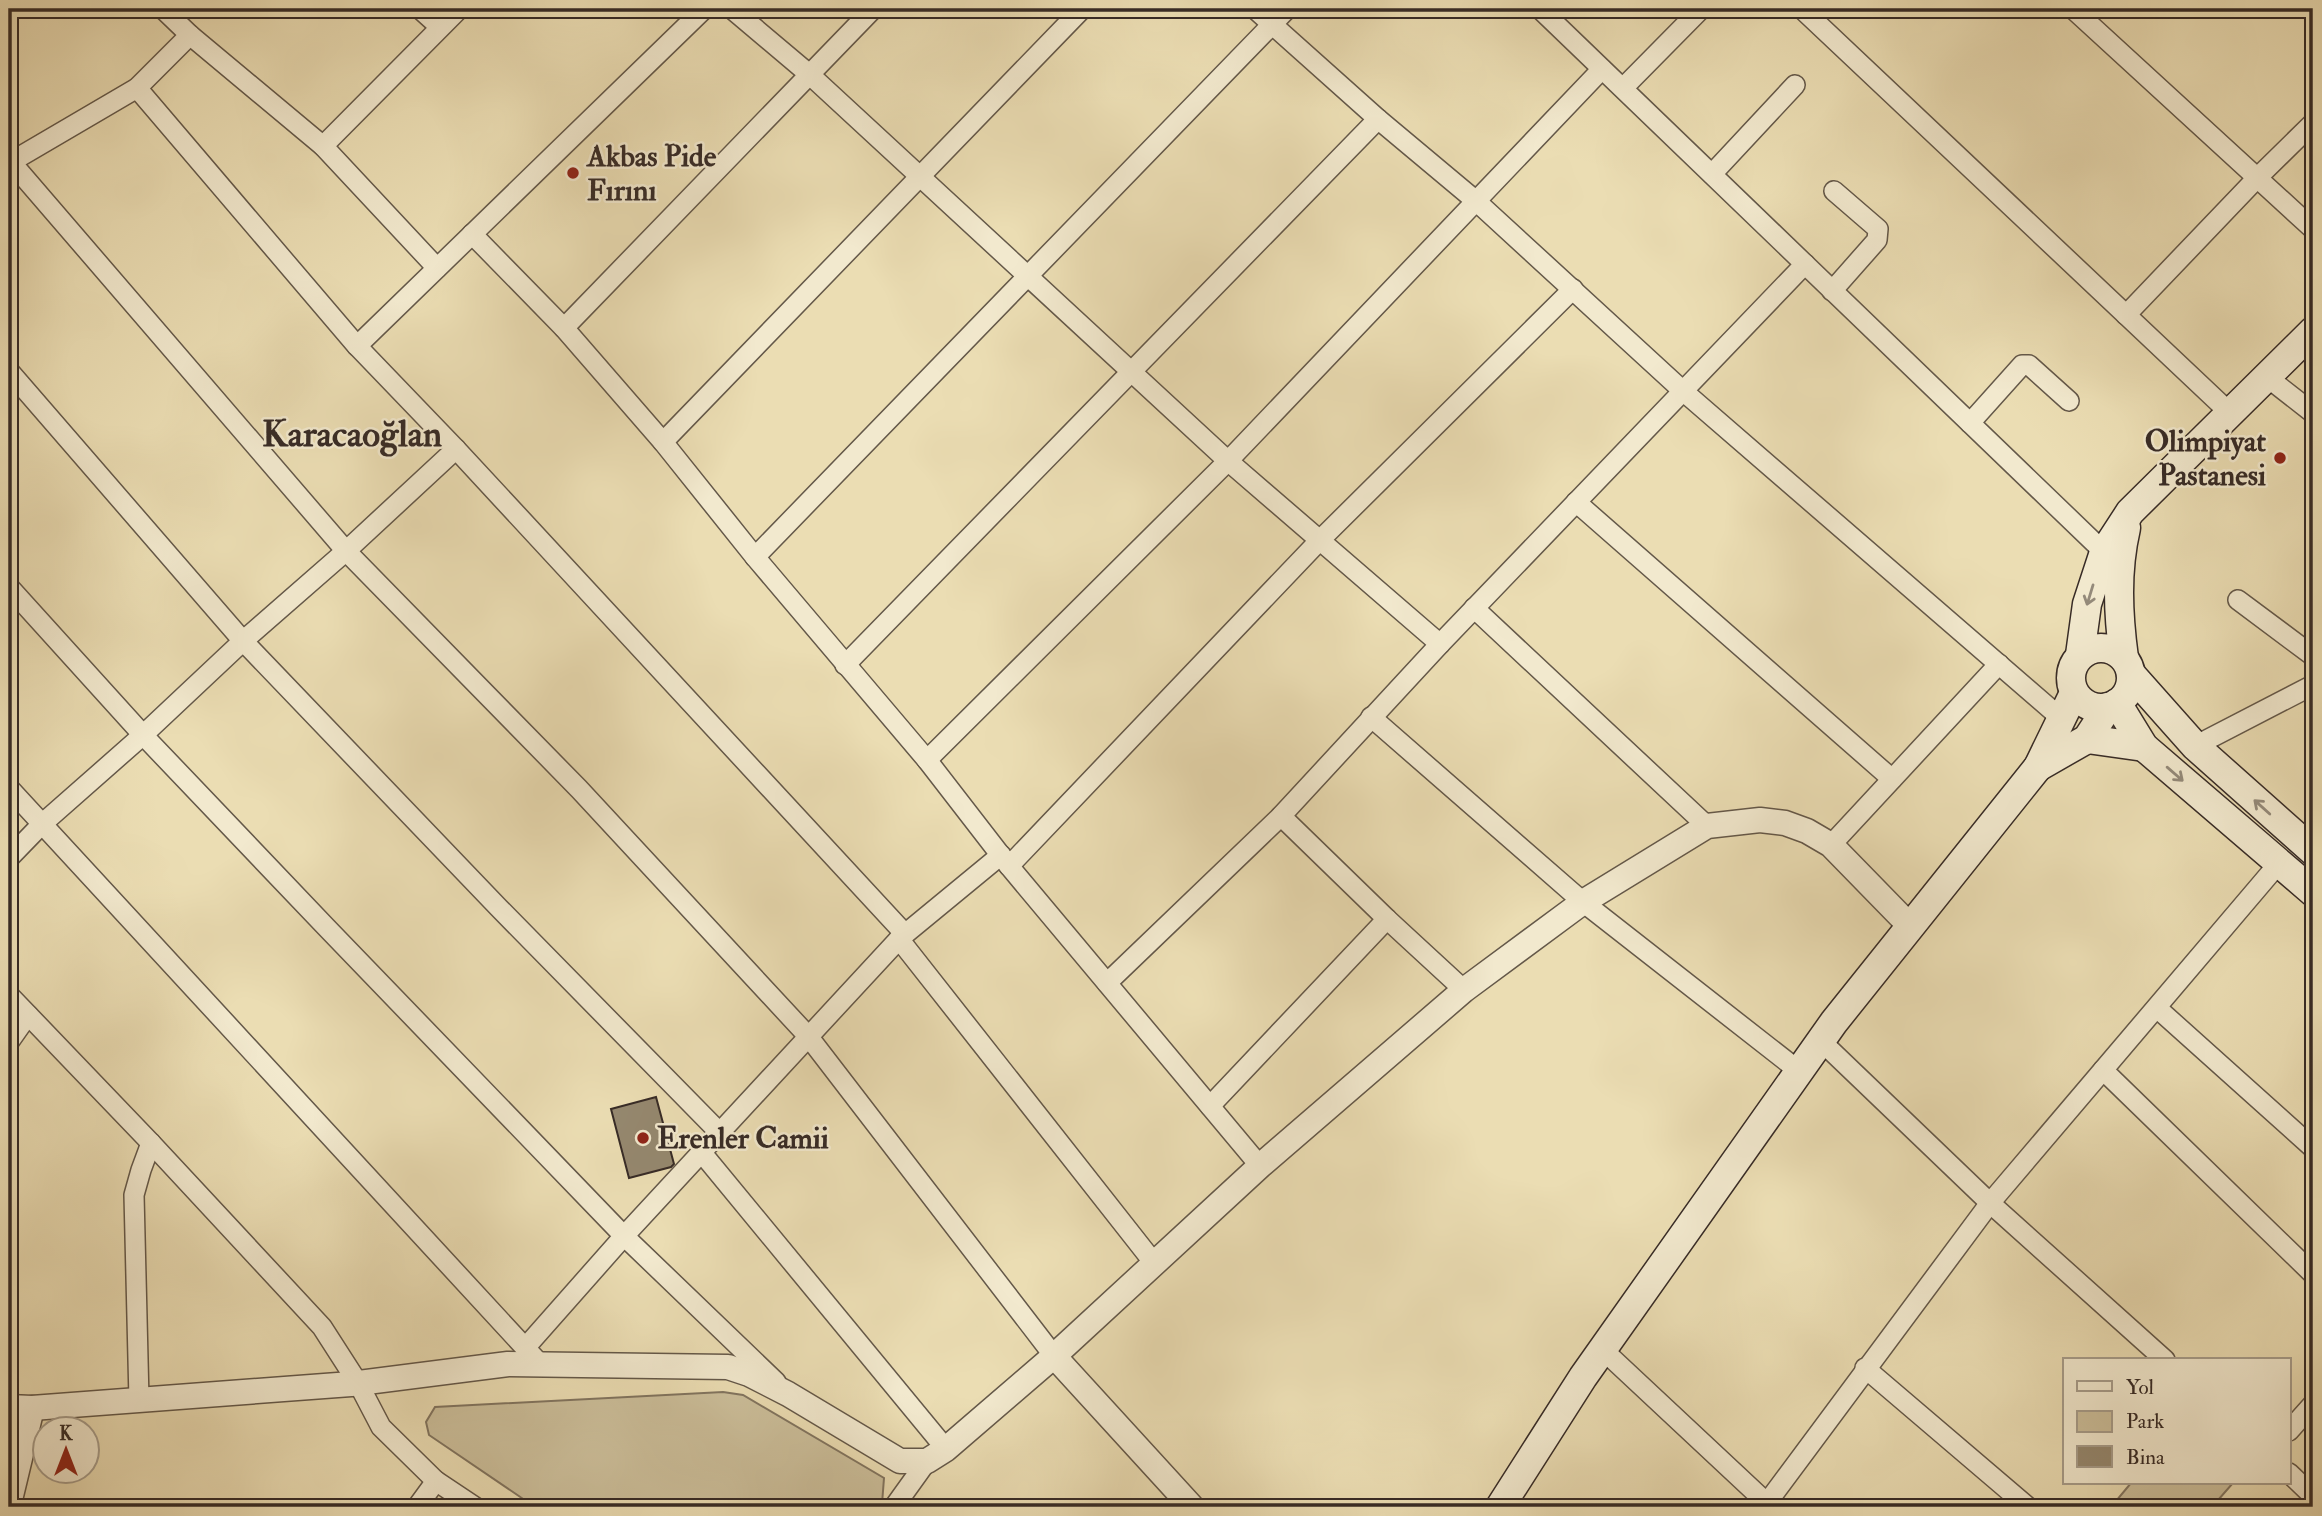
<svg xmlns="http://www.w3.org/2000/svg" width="2322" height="1516" font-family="'IM FELL Double Pica',serif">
<rect width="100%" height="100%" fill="#ebddb3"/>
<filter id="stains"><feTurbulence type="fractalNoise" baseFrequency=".00286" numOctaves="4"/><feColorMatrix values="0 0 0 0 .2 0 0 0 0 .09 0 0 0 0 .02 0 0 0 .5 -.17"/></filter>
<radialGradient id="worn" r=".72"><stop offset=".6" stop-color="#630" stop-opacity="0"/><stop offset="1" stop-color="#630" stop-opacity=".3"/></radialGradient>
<g fill="#ccbf9b" stroke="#827560" stroke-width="2">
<path d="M723,1392L743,1395L884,1478L882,1504L880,1507H535L429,1435L426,1422L435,1407Z"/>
<path d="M2131,1483H2233L2212,1507H2111Z"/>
</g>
<path fill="#95886f" stroke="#372b26" stroke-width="2" d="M656,1097L674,1164L671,1167L629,1178L611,1109Z"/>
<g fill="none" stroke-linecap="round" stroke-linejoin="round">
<g stroke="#645849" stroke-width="22">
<g id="minor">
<path d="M163,9L190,35L323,146L437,268"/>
<path d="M420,9L440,27"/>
<path d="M732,9L809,74L1228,461L1440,644"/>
<path d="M1255,9L1378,119L1476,201L1683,391L2062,719"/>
<path d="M1540,9L2104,552H2114"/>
<path d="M1802,9L2230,413"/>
<path d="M2073,9L2313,229"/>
<path d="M137,88L357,346L456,449L905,934"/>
<path d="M1623,88L1701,9"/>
<path d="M323,146L459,9"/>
<path d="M11,162L346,551L579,789L808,1036L1054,1356"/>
<path d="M9,163L137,88L190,35"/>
<path d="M1712,174L1795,85"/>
<path d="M472,234L564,328L663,442L755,557L927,760L1009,866L1260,1166"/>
<path d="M1832,291L1877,240L1878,229L1834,191"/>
<path d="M2126,315L2257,178L2313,123"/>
<path d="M564,328L873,9"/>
<path d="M357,346L704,9"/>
<path d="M9,371L243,641L499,908L720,1133"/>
<path d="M2267,377L2313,413"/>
<path d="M1970,423L2022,365H2029L2069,401"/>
<path d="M663,442L1082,9"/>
<path d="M1576,502L1892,779"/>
<path d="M755,557L1287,9"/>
<path d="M9,587L143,735L326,927L624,1236L776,1382"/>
<path d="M2238,600L2313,656"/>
<path d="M1474,608L1707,826"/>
<path d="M845,665L1378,119"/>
<path d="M1371,717L1583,902L1799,1071"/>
<path d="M2195,746L2313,685"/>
<path d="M927,760L1228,461L1602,69"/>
<path d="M9,788L541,1365"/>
<path d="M1281,816L1387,919L1464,990"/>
<path d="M1831,845L1999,664"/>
<path d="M9,858L42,824L143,735L243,641L346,551L456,449"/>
<path d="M1009,866L1319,541L1573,289"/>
<path d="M899,939L1154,1263"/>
<path d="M1107,983L1281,816L1440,644L1805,264"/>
<path d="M9,995L151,1143L322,1327L358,1383L381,1427L436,1481L475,1507"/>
<path d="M2157,1008L2313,1148"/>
<path d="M1821,1041L1990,1203L2165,1360"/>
<path d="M9,1042L28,1015"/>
<path d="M2103,1070L2313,1274"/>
<path d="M1210,1106L1387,919"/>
<path d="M702,1153L946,1449"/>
<path d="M525,1348L624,1236L899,939L1001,855"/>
<path d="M1602,1349L1771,1507"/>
<path d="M1865,1368L2028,1507"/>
<path d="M139,1400L134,1195L141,1170L151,1143"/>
<path d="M2289,1431L2313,1404"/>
<path d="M2289,1473L2313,1496"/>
<path d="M417,1507L436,1481"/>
<path d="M894,1507L927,1461"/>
<path d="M1764,1507L1990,1203L2279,863"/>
</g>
</g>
<g stroke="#645849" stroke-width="27">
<g id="tertiary">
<path d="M1054,1356L1192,1507"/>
<path d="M9,1407L32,1408L351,1384L508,1364L728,1367L749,1374L788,1394L900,1461H927L946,1449L1054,1356L1260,1166L1464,990L1583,902L1707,826L1760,820L1785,823L1807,831L1831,845L1911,927"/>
<path d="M9,1504L32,1408"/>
</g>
</g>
<g stroke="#372b26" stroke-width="31">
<g id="secondary">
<circle cx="2101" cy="678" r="30"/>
<path d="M2080,655L2087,604L2104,552L2130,512L2313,331"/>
<path d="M2124,658C2118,614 2116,571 2126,528"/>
<path d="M2131,674L2195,746L2313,851"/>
<path d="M2117,703L2144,747L2313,892"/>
<path d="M2087,739L2144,747"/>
<path d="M2038,767L2087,739L2108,707"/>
<path d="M1500,1507L1583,1377L1834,1022L2038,767L2074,693"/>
</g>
</g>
<use href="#minor" stroke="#f2e9ce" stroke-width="19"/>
<use href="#tertiary" stroke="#f2e9ce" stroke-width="24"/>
<use href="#secondary" stroke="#f2e9ce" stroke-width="28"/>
</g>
<defs><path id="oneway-shaft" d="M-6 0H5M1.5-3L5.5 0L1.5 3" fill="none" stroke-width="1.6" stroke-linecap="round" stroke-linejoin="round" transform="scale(1.75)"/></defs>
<g stroke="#948a7a">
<use href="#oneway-shaft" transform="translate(2090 595) rotate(107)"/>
<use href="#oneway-shaft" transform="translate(2175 774) rotate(41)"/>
<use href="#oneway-shaft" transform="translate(2262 807) rotate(-138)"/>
</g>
<g fill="#8f2418" stroke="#f2e9ce" stroke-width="2.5">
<circle cx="573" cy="173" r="7"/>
<circle cx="2280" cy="458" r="7"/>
<circle cx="643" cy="1138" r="7"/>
</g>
<g text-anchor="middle" stroke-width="5" stroke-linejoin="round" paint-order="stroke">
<g font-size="30" font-weight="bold" fill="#372b26" stroke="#f2e9ce" text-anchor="start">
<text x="587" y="166">Akbas Pide<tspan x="587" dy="34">Fırını</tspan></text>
<text x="2266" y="451" text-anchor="end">Olimpiyat<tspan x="2266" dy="34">Pastanesi</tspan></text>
<text x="657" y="1148">Erenler Camii</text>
</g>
<g font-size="37" font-weight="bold" fill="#372b26" stroke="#f2e9ce">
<text x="352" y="446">Karacaoğlan</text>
</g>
</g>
<rect width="2322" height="1516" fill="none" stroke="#ebddb3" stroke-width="35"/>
<rect x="10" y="10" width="2301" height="1495" fill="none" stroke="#372b26" stroke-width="3.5"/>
<rect x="18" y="18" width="2287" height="1481" fill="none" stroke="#372b26" stroke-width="2"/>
<rect x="2063" y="1358" width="228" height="126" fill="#f2e9ce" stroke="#a79d8b" stroke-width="2"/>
<rect x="2077" y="1381" width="35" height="10" fill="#f2e9ce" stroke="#a79d8b" stroke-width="2"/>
<text x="2126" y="1394" font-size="21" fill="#372b26">Yol</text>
<rect x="2077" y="1411" width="35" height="21" fill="#ccbf9b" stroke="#a79d8b" stroke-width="2"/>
<text x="2126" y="1428" font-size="21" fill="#372b26">Park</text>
<rect x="2077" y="1446" width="35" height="21" fill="#95886f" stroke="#a79d8b" stroke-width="2"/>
<text x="2126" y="1464" font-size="21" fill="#372b26">Bina</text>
<g transform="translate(66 1450)"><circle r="33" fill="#f2e9ce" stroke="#a79d8b" stroke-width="2"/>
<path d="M0-5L12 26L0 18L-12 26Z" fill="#8f2418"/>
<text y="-10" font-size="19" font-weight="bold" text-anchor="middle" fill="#372b26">K</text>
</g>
<rect width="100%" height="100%" filter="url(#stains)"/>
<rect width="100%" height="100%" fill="url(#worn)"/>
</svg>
